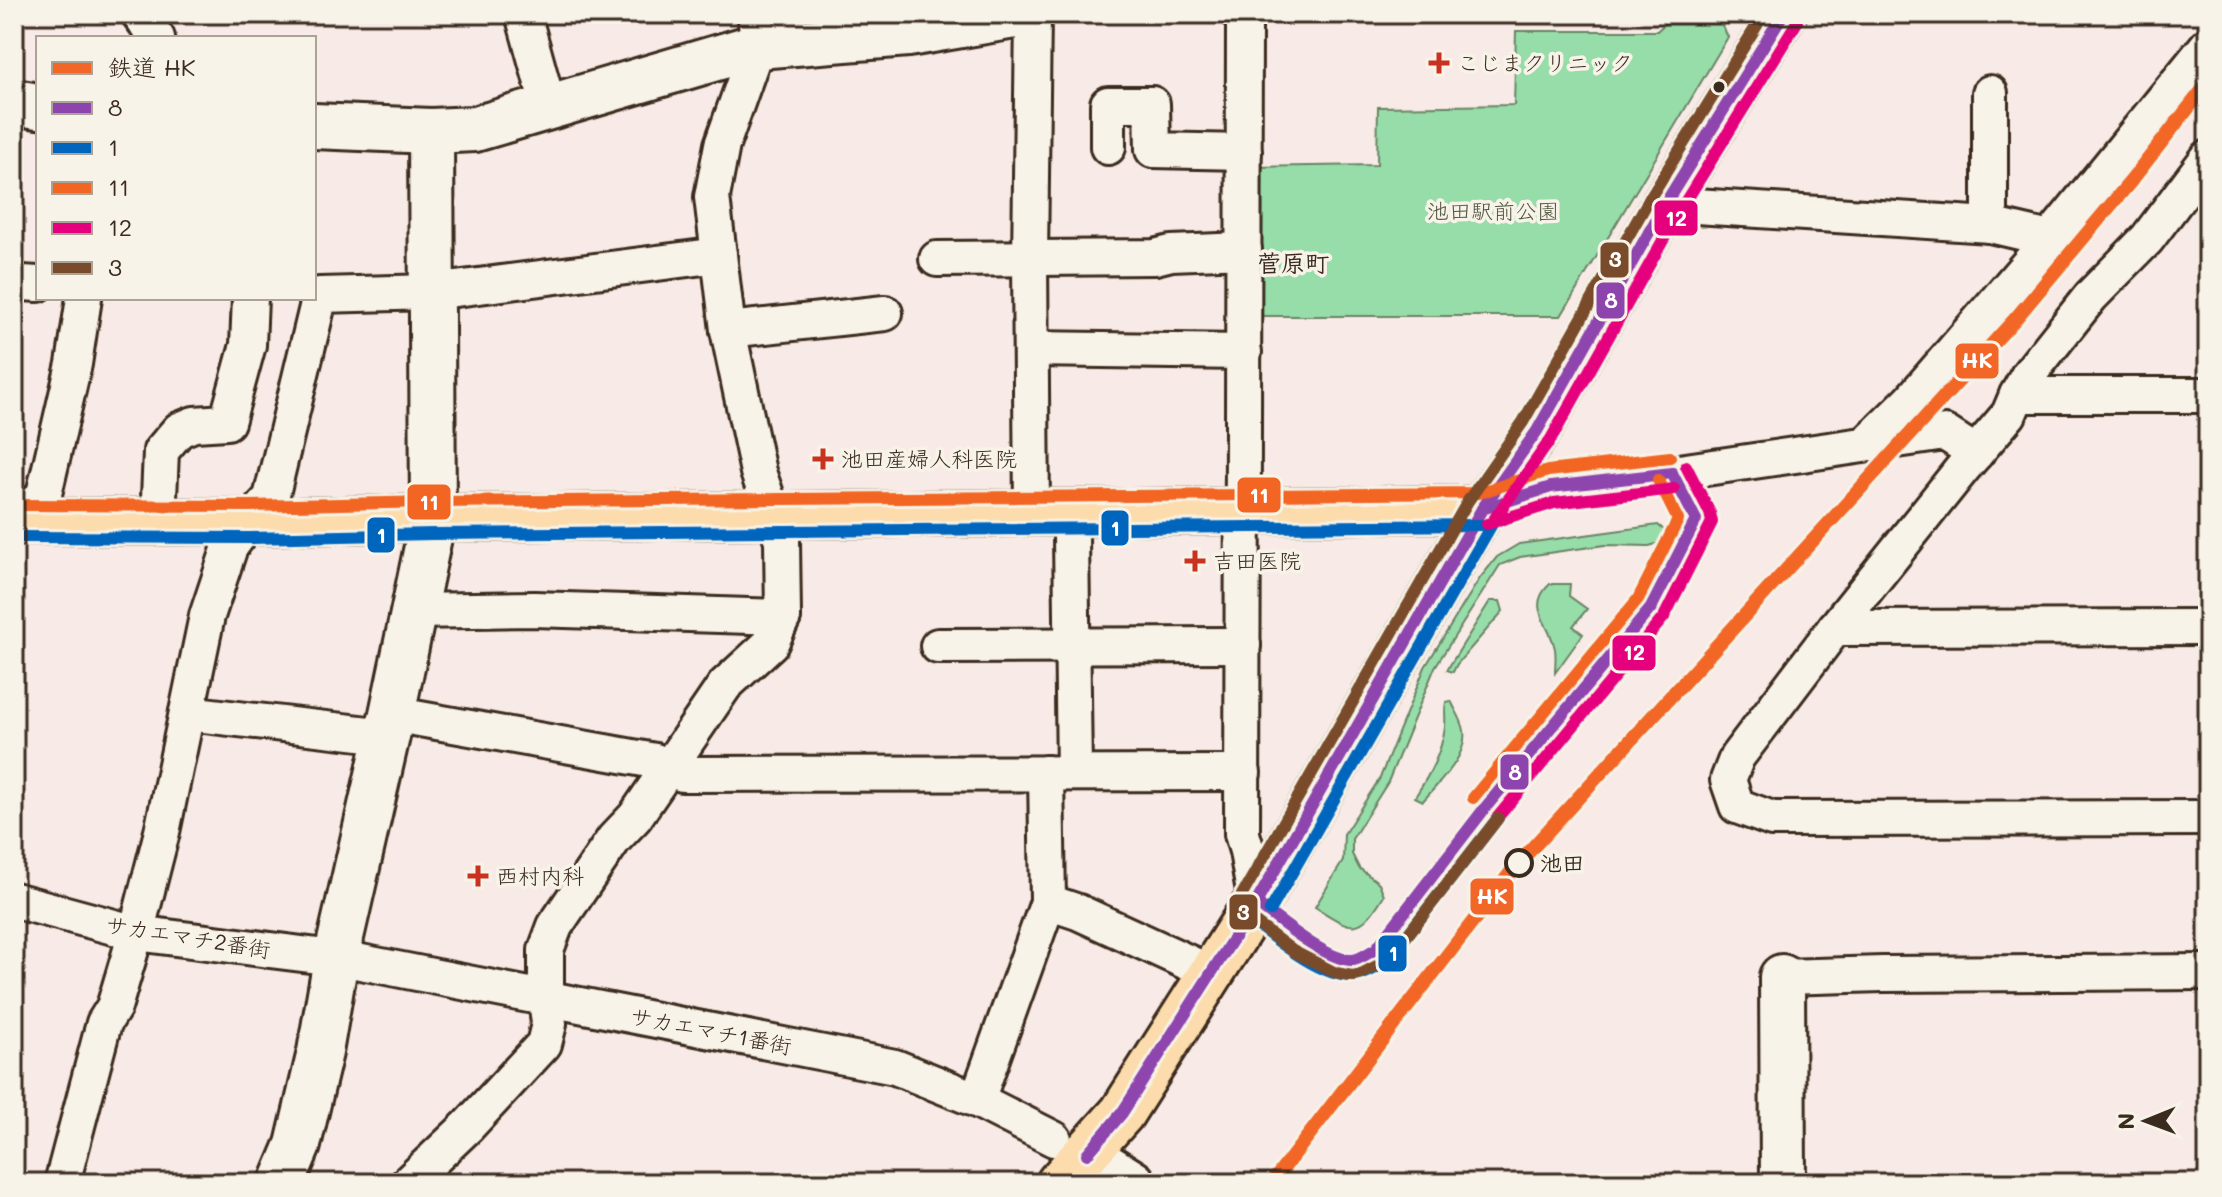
<svg xmlns="http://www.w3.org/2000/svg" width="2222" height="1197" font-family="Mali,'Klee One',sans-serif">
<rect width="100%" height="100%" fill="#f8eae6"/>
<filter id="ink" filterUnits="userSpaceOnUse"><feTurbulence type="fractalNoise" baseFrequency=".0125" numOctaves="2"/><feDisplacementMap in="SourceGraphic" scale="16" xChannelSelector="R" yChannelSelector="G"/><feConvolveMatrix kernelMatrix="1 2 1 2 8 2 1 2 1" color-interpolation-filters="sRGB"/></filter>
<g filter="url(#ink)">
<g fill="#97ddaa" stroke="#698464" stroke-width="2">
<path d="M1674,15H1717L1728,37L1561,316H1253V167L1377,165L1378,107L1514,105L1516,31H1657Z"/>
<path d="M1658,525L1670,535L1663,542L1649,546L1605,545L1555,552L1520,557L1500,565L1435,667L1388,782L1352,839V854L1359,868L1379,883L1384,895C1359,937 1352,930 1315,907L1343,861L1344,834L1380,778L1425,667L1480,578L1497,557L1519,544Z"/>
<path d="M1550,584H1570L1569,596L1587,609L1573,626L1583,634L1555,673C1555,664 1557,653 1554,645C1548,622 1526,606 1550,584Z"/>
<path d="M1490,601H1500L1503,611L1457,664L1453,672L1447,670Z"/>
<path d="M1451,701C1455,710 1463,721 1464,731C1468,757 1438,783 1423,801L1415,797C1430,774 1441,754 1445,727C1446,718 1444,710 1446,702Z"/>
</g>
<g fill="none" stroke-linecap="round" stroke-linejoin="round">
<g stroke="#3b2a1e" stroke-width="40">
<g id="street">
<path d="M139,14L157,38"/>
<path d="M523,14L549,108"/>
<path d="M1239,14L1244,23L1242,834L1247,851L1256,903"/>
<path d="M1990,93V225"/>
<path d="M1108,147V104H1152L1153,150L1244,152"/>
<path d="M2208,158L2147,239L2091,296L2029,374L2017,395L2009,414L1962,469L1835,628L1737,757L1728,780L1737,806L1772,819L2208,818"/>
<path d="M1665,204L1990,225L2050,239"/>
<path d="M937,259L1155,257L1171,253L1244,250"/>
<path d="M22,283L38,284"/>
<path d="M728,330L885,313"/>
<path d="M1031,349L1244,352"/>
<path d="M2017,395H2208"/>
<path d="M1866,444L1910,401L2050,239L2208,45"/>
<path d="M1482,509L1551,487L1672,473L1945,433L1976,453"/>
<path d="M1032,514L1030,259L1033,14"/>
<path d="M158,522L161,451L179,430L194,424L227,422L248,345L250,298"/>
<path d="M14,529L44,494L74,364L84,298"/>
<path d="M1071,536L1074,773"/>
<path d="M413,611L534,609L783,617"/>
<path d="M1835,628L2208,627"/>
<path d="M938,646L1243,645"/>
<path d="M187,713L386,736"/>
<path d="M392,714L655,761L682,774L1243,773"/>
<path d="M14,900L136,933L318,956"/>
<path d="M1048,902L1078,912L1211,973"/>
<path d="M356,961L895,1067L977,1100L1054,1139"/>
<path d="M1782,977L1883,974L2208,972"/>
<path d="M977,1100L1048,902L1046,773"/>
<path d="M62,1183L104,1023L114,1007L136,933L162,832L207,616L230,547L249,522L271,498L320,295L432,292L719,255"/>
<path d="M408,1183L468,1126L544,1044L549,1024L546,998V950L555,926L614,839L635,817L725,685L771,643L783,617L782,540L758,472L728,330L712,197L722,145L757,46L756,14"/>
</g>
</g>
<g stroke="#3b2a1e" stroke-width="50">
<g id="secondary">
<path d="M14,102L38,106"/>
<path d="M314,126L431,131L475,129L757,46L908,34L1027,14"/>
<path d="M1782,977L1783,1183"/>
<path d="M1087,1154L1133,1183"/>
<path d="M282,1183L298,1145L320,1052L336,959L392,714L433,518L431,131"/>
</g>
</g>
<g stroke="#3b2a1e" stroke-width="50">
<path id="primary" d="M14,521L249,522L433,518L1482,509"/>
</g>
<g stroke="#3b2a1e" stroke-width="50">
<path id="highway" d="M1059,1183L1122,1113L1256,903L1482,509L1537,431L1665,204L1783,14"/>
</g>
<use href="#street" stroke="#f7f3e8" stroke-width="34"/>
<use href="#secondary" stroke="#f7f3e8" stroke-width="44"/>
<use href="#primary" stroke="#fcdcac" stroke-width="44"/>
<use href="#highway" stroke="#fcdcac" stroke-width="44"/>
<g stroke="#f7f3e8" stroke-width="18">
<g id="bus-1">
<path d="M1482,509L1551,487L1672,473"/>
<path d="M1256,903C1276,918 1328,962 1353,960C1361,959 1369,952 1376,949L1485,808L1651,608L1696,520L1672,473"/>
<path d="M1087,1154L1122,1113L1256,903L1482,509L1537,431L1665,204L1783,14"/>
</g>
</g>
<g stroke="#f7f3e8" stroke-width="18">
<g id="bus-2">
<path d="M14,537L249,538L433,534L1482,525"/>
<path d="M1270,911L1496,517"/>
<path d="M1246,916C1272,936 1320,978 1354,976C1366,975 1379,966 1388,960L1498,818"/>
</g>
</g>
<g stroke="#f7f3e8" stroke-width="18">
<g id="bus-3">
<path d="M14,505L249,506L433,502L1479,493L1548,471L1670,457"/>
<path d="M1473,798L1638,599L1678,520L1658,480"/>
</g>
</g>
<g stroke="#f7f3e8" stroke-width="18">
<g id="bus-4">
<path d="M1495,518L1551,439L1679,212L1797,22"/>
<path d="M1487,524L1554,503L1674,489"/>
<path d="M1497,818L1664,617L1712,522L1710,513L1686,466"/>
</g>
</g>
<g stroke="#f7f3e8" stroke-width="18">
<path id="bus-5" d="M1498,818L1388,960L1359,975L1352,976L1336,973L1293,951L1244,914L1240,904L1242,895L1468,501L1523,422L1651,196L1764,14"/>
</g>
<use href="#bus-1" stroke="#8e44ad" stroke-width="12"/>
<use href="#bus-2" stroke="#0065bd" stroke-width="12"/>
<use href="#bus-3" stroke="#f26522" stroke-width="12"/>
<use href="#bus-4" stroke="#e5007d" stroke-width="12"/>
<use href="#bus-5" stroke="#7a4b2a" stroke-width="12"/>
<g stroke="#f7f3e8" stroke-width="20">
<path id="rail-1" d="M1272,1183L1515,867L2016,318L2131,181L2208,83"/>
</g>
<use href="#rail-1" stroke="#f26627" stroke-width="14"/>
</g>
</g>
<g fill="#c8321e" stroke="#f7f3e8" stroke-width="3">
<path d="M1435 51h8v8h8v8h-8v8h-8v-8h-8v-8h8z"/>
<path d="M819 447h8v8h8v8h-8v8h-8v-8h-8v-8h8z"/>
<path d="M1191 549h8v8h8v8h-8v8h-8v-8h-8v-8h8z"/>
<path d="M474 864h8v8h8v8h-8v8h-8v-8h-8v-8h8z"/>
</g>
<circle fill="#3b2a1e" stroke="#f7f3e8" stroke-width="3" cx="1719" cy="87" r="7"/>
<circle fill="#f7f3e8" stroke="#3b2a1e" stroke-width="4" cx="1519" cy="863" r="13"/>
<g text-anchor="middle" stroke-width="7" stroke-linejoin="round" paint-order="stroke">
<g font-size="22" fill="#3b2a1e" stroke="#f7f3e8" text-anchor="start">
<text x="1457" y="71">こじまクリニック</text>
<text x="841" y="467">池田産婦人科医院</text>
<text x="1213" y="569">吉田医院</text>
<text x="496" y="884">西村内科</text>
</g>
<g font-size="22" fill="#525741" stroke="#f7f3e8">
<text x="1493" y="219">池田駅前公園</text>
</g>
<g font-size="22" font-weight="bold" fill="#3b2a1e" stroke="#f7f3e8" text-anchor="start">
<text x="1540" y="871">池田</text>
</g>
<g font-size="22" fill="#3b2a1e" stroke="#f7f3e8">
<text transform="translate(188 937) rotate(9)" y="8">サカエマチ2番街</text>
<text transform="translate(711 1031) rotate(11)" y="8">サカエマチ1番街</text>
</g>
<g font-size="24" font-weight="bold" fill="#3b2a1e" stroke="#f7f3e8">
<text x="1293" y="272">菅原町</text>
</g>
</g>
<g stroke="#f7f3e8" stroke-width="3">
<rect x="1653" y="199" width="46" height="38" rx="8" fill="#e5007d"/>
<rect x="1599" y="241" width="31" height="38" rx="8" fill="#7a4b2a"/>
<rect x="1595" y="281" width="31" height="39" rx="8" fill="#8e44ad"/>
<rect x="1954" y="342" width="46" height="38" rx="8" fill="#f26627"/>
<rect x="1236" y="476" width="46" height="38" rx="8" fill="#f26522"/>
<rect x="406" y="483" width="46" height="38" rx="8" fill="#f26522"/>
<rect x="1100" y="509" width="30" height="38" rx="8" fill="#0065bd"/>
<rect x="366" y="516" width="30" height="38" rx="8" fill="#0065bd"/>
<rect x="1611" y="634" width="46" height="38" rx="8" fill="#e5007d"/>
<rect x="1499" y="753" width="31" height="38" rx="8" fill="#8e44ad"/>
<rect x="1469" y="877" width="46" height="39" rx="8" fill="#f26627"/>
<rect x="1228" y="893" width="31" height="38" rx="8" fill="#7a4b2a"/>
<rect x="1377" y="934" width="31" height="39" rx="8" fill="#0065bd"/>
</g>
<g font-size="22" text-anchor="middle" font-weight="bold" fill="#fff">
<text x="1676" y="226">12</text>
<text x="1615" y="267">3</text>
<text x="1611" y="308">8</text>
<text x="1977" y="368">HK</text>
<text x="1259" y="503">11</text>
<text x="429" y="510">11</text>
<text x="1115" y="536">1</text>
<text x="381" y="543">1</text>
<text x="1634" y="660">12</text>
<text x="1515" y="780">8</text>
<text x="1492" y="904">HK</text>
<text x="1243" y="920">3</text>
<text x="1393" y="961">1</text>
</g>
<rect width="2222" height="1197" fill="none" stroke="#f7f3e8" stroke-width="48"/>
<rect x="24" y="24" width="2174" height="1149" fill="none" stroke="#3b2a1e" stroke-width="3" filter="url(#ink)"/>
<rect x="36" y="36" width="280" height="264" fill="#f7f3e8" stroke="#aca397" stroke-width="2"/>
<rect x="52" y="62" width="40" height="12" fill="#f26627" stroke="#aca397" stroke-width="2"/>
<text x="108" y="76" font-size="24" fill="#3b2a1e">鉄道 HK</text>
<rect x="52" y="102" width="40" height="12" fill="#8e44ad" stroke="#aca397" stroke-width="2"/>
<text x="108" y="116" font-size="24" fill="#3b2a1e">8</text>
<rect x="52" y="142" width="40" height="12" fill="#0065bd" stroke="#aca397" stroke-width="2"/>
<text x="108" y="156" font-size="24" fill="#3b2a1e">1</text>
<rect x="52" y="182" width="40" height="12" fill="#f26522" stroke="#aca397" stroke-width="2"/>
<text x="108" y="196" font-size="24" fill="#3b2a1e">11</text>
<rect x="52" y="222" width="40" height="12" fill="#e5007d" stroke="#aca397" stroke-width="2"/>
<text x="108" y="236" font-size="24" fill="#3b2a1e">12</text>
<rect x="52" y="262" width="40" height="12" fill="#7a4b2a" stroke="#aca397" stroke-width="2"/>
<text x="108" y="276" font-size="24" fill="#3b2a1e">3</text>
<g transform="translate(2146 1121) rotate(269)" stroke="#f7f3e8" stroke-width="6" paint-order="stroke">
<path d="M0-6L14 30L0 20L-14 30Z" fill="#3b2a1e"/>
<text y="-12" font-size="22" font-weight="bold" text-anchor="middle" fill="#3b2a1e">N</text>
</g>
</svg>
